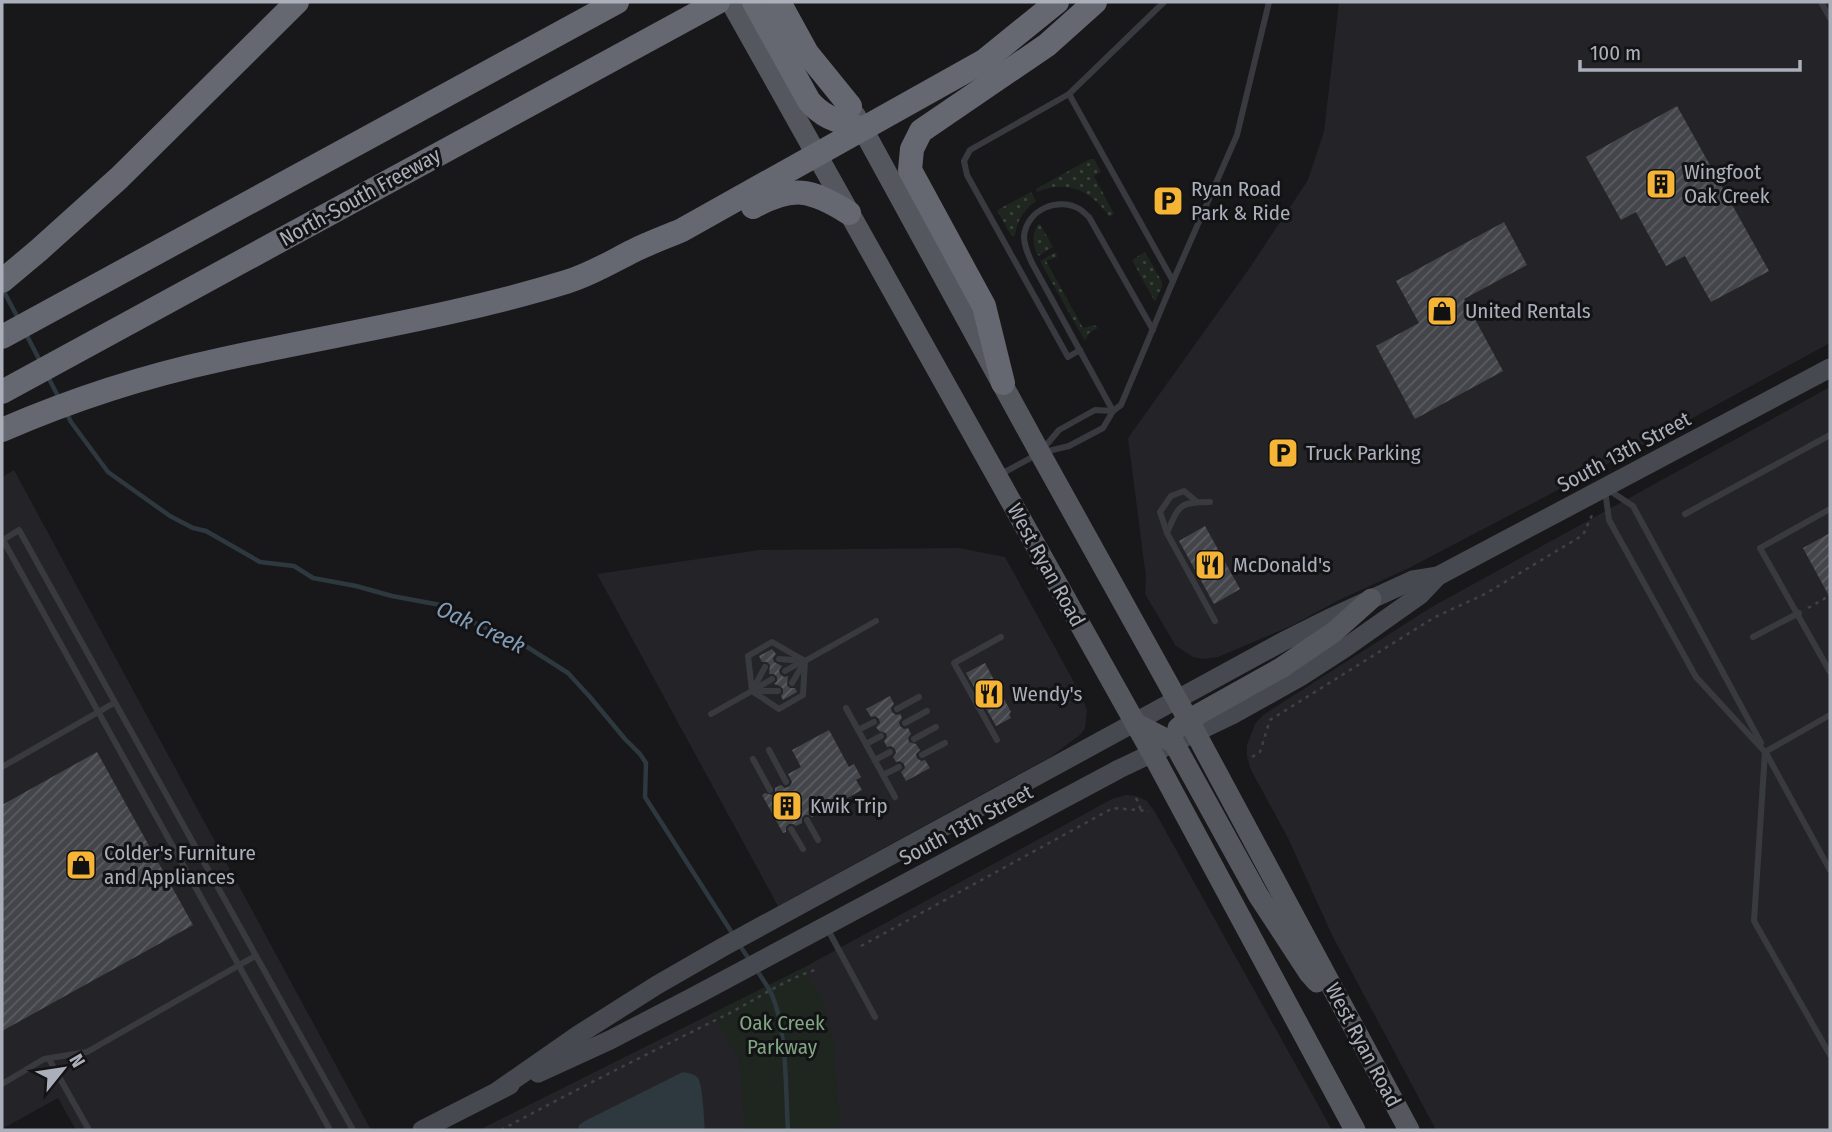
<svg xmlns="http://www.w3.org/2000/svg" width="1832" height="1132" font-family="'Fira Sans Condensed',sans-serif">
<defs>
<pattern id="grass-dots" width="8" height="8" patternUnits="userSpaceOnUse" patternTransform="scale(1.75)"><rect width="8" height="8" fill="#1e261f"/><path d="M2 2h.1M6 6h.1" fill="none" stroke="#3c433d" stroke-width="1.8" stroke-linecap="round"/></pattern>
<pattern id="building-hatch" width="6" height="6" patternUnits="userSpaceOnUse" patternTransform="scale(1.75)"><rect width="6" height="6" fill="#44454b"/><path d="M-1 1l2-2M0 6l6-6M5 7l2-2" fill="none" stroke="#5c5d63"/></pattern>
</defs>
<rect width="100%" height="100%" fill="#18181b"/>
<g fill="#242428">
<path d="M1339,2H1830V343L1630,452L1409,568L1339,600L1293,625L1218,657L1203,659L1193,657L1176,646L1145,594L1146,577L1128,438L1249,269L1308,180L1324,132Z"/>
<path d="M1830,387V1130H1436L1332,935L1288,838L1251,770L1247,756V745L1255,724L1263,715L1430,608Z"/>
<path d="M14,470L371,1130H76L58,1098L2,1129V477Z"/>
<path d="M959,548L1005,557L1080,693L1087,710L1085,728L1081,734L1052,756L778,906L597,574L759,550Z"/>
<path d="M1126,795L1136,796L1147,801L1155,812L1332,1130H479L803,968L1112,799Z"/>
</g>
<g fill="url(#grass-dots)">
<path d="M1090,159H1094L1101,172L1094,176L1114,214L1109,217C1093,191 1066,179 1037,192L1036,189Z"/>
<path d="M1031,192L1036,201C1024,210 1017,220 1015,235L1012,237L998,212L999,209Z"/>
<path d="M1038,224H1040L1053,247L1038,256C1032,244 1032,235 1038,224Z"/>
<path d="M1056,252L1057,257L1046,261L1083,328L1094,325L1098,328L1089,333L1085,341L1040,261Z"/>
<path d="M1145,252L1162,282V287L1155,302L1132,260Z"/>
</g>
<path fill="#1e261f" d="M804,968L822,998L834,1045L840,1130H745L739,1058L711,1014Z"/>
<path fill="#2e383f" d="M683,1072C688,1073 695,1074 698,1078C703,1086 704,1120 705,1130H578L579,1125L585,1121Z"/>
<g fill="none" stroke-linecap="round" stroke-linejoin="round">
<g stroke="#2e383f" stroke-width="4.5">
<path d="M2,288L19,320"/>
<path d="M26,334L40,361"/>
<path d="M47,375L59,398"/>
<path d="M66,412L71,422L108,472L170,516L193,528L206,531L260,562L294,566L313,578L356,586L392,596L446,606L461,617L521,643L568,673L590,697L625,739L640,754L646,763L645,797L734,936"/>
<path d="M738,943L749,959"/>
<path d="M756,969C761,977 767,985 771,993C788,1031 785,1088 788,1130"/>
</g>
</g>
<g fill="url(#building-hatch)">
<path d="M1677,106L1769,271L1711,302L1685,256L1666,266L1636,212L1621,220L1586,157Z"/>
<path d="M1504,222L1527,265L1464,299L1503,371L1415,419L1376,346L1419,323L1396,281Z"/>
<path d="M1205,526L1240,589L1214,604L1179,541Z"/>
<path d="M1830,533V598L1803,548Z"/>
<path d="M772,649L776,654L773,658L774,662L782,666L779,670L780,674L784,677L788,676L787,685L790,688H795L797,692L783,700L781,696L783,693V689L780,686L774,684L777,681V677L774,674H769L770,665L767,662H762L759,656Z"/>
<path d="M985,663L1011,712L1009,714L1011,718L996,726L966,673Z"/>
<path d="M890,696L894,704L891,708L892,712L896,715L900,714L902,718L899,722L900,726L904,729L908,728L911,734L908,738L909,742L916,744L920,750L916,754L917,758L921,761L925,760L930,768L906,781L901,772L905,768L904,764L900,761L896,762L893,757L896,753L895,749L891,746L887,747L884,741L887,737L886,733L879,731L876,727L880,723L879,719L875,716L871,717L866,709Z"/>
<path d="M829,730L849,767L854,764L861,777L856,780L862,790L812,817L809,815H805L802,818V823L796,826L793,824H789L786,827V832L783,833L762,795L765,793L772,795L775,792V788L781,785L785,788L790,786L792,782L788,774L801,767L792,750Z"/>
<path d="M97,752L193,925L2,1031V805Z"/>
</g>
<g fill="none" stroke-linecap="round" stroke-linejoin="round">
<g stroke="#3f4147" stroke-width="2.5" stroke-dasharray="3.5 5" stroke-linecap="butt">
<path d="M1808,608L1829,596"/>
<path d="M1252,757L1260,752L1270,720L1435,617L1485,594L1583,535L1593,513"/>
<path d="M1136,798L1141,810"/>
<path d="M861,946L1113,808L1149,811"/>
<path d="M501,1130C575,1090 651,1052 726,1015C757,999 785,979 818,969"/>
</g>
<g stroke="#393a40" stroke-width="6">
<path d="M1821,2L1830,18"/>
<path d="M1069,94L1173,281"/>
<path d="M1080,350L1068,357L967,175L964,161L970,150L1069,94L1164,2"/>
<path d="M1043,449L1059,430L1095,410L1113,411L1032,263C1028,254 1024,246 1024,236C1027,209 1059,196 1081,210C1084,212 1086,215 1089,217L1153,330"/>
<path d="M1001,474L1040,453L1069,446L1103,428L1113,411L1121,405L1173,281L1237,135L1269,2"/>
<path d="M1607,489L1633,506L1761,743"/>
<path d="M1605,490L1609,520L1696,677L1765,752L1754,921L1830,1055"/>
<path d="M1210,502C1179,502 1179,505 1167,533L1215,621"/>
<path d="M1830,509L1760,548L1830,672"/>
<path d="M1685,514L1830,435"/>
<path d="M1167,533L1160,512L1171,496L1184,491L1196,501"/>
<path d="M1753,637L1799,613"/>
<path d="M779,659L805,661L792,683"/>
<path d="M765,667L752,691H778"/>
<path d="M785,671L803,661"/>
<path d="M772,679L752,691L779,709L803,695L805,661"/>
<path d="M846,708L895,797"/>
<path d="M897,709L919,697"/>
<path d="M711,714L752,691L748,656L772,642L805,661L876,621"/>
<path d="M905,723L927,711"/>
<path d="M858,730L874,722"/>
<path d="M914,739L936,727"/>
<path d="M997,740L954,663L1001,637"/>
<path d="M866,744L881,736"/>
<path d="M769,750L786,782"/>
<path d="M1765,752L1830,715"/>
<path d="M1766,753L1830,870"/>
<path d="M922,755L945,743"/>
<path d="M753,759L770,790"/>
<path d="M875,760L890,752"/>
<path d="M2,767L114,703"/>
<path d="M883,775L899,767"/>
<path d="M807,820L818,840"/>
<path d="M791,829L803,849"/>
<path d="M827,928L875,1017"/>
<path d="M49,1059L89,1130"/>
<path d="M2,1084L44,1059L87,1052L255,956"/>
<path d="M330,1130L3,540L19,530L353,1130"/>
</g>
<g stroke="#474950" stroke-width="19">
<path d="M538,1073L610,1040L691,998L1119,769L1232,715L1300,677L1345,648L1420,595L1438,576"/>
<path d="M499,1090L578,1035L657,985L723,947L1284,641L1326,620L1413,580L1438,576L1830,368"/>
<path d="M422,1130L510,1085"/>
</g>
<g stroke="#55575f" stroke-width="21">
<path d="M731,2L1152,753L1355,1130"/>
<path d="M855,115L1040,453L1195,732L1409,1130"/>
<path d="M1135,723L1174,743L1258,895L1309,973L1317,982"/>
<path d="M1178,728L1188,720L1281,668L1334,632L1371,599"/>
</g>
<g stroke="#656871" stroke-width="24">
<path d="M754,2L809,101C825,120 841,121 863,129"/>
<path d="M779,2L807,53L850,106"/>
<path d="M753,207C793,185 811,189 849,213"/>
<path d="M2,281L39,250L119,178L297,2"/>
<path d="M2,337L617,2"/>
<path d="M1003,383L984,306L910,170L912,149L921,131L1047,45L1095,2"/>
<path d="M2,392L718,2"/>
<path d="M2,430C71,400 145,376 219,360C335,334 452,317 566,282C590,275 611,262 633,251C649,243 666,237 682,230L984,61L1057,2"/>
</g>
</g>
<defs>
<g id="building-square" transform="scale(1.575)"><rect x="-9" y="-9" width="18" height="18" rx="4" fill="#f5b435" stroke="#131316"/><path d="M-4-6H4V6H1V3H-1V6H-4ZM-2.5-4.3h1.7v1.8h-1.7ZM.8-4.3h1.7v1.8H.8ZM-2.5-1h1.7V.8h-1.7ZM.8-1h1.7V.8H.8Z" fill="#111"/></g>
<g id="parking-square" transform="scale(1.575)"><rect x="-9" y="-9" width="18" height="18" rx="4" fill="#f5b435" stroke="#131316"/><path d="M-3.5-5.5H1a3.5 3.5 0 0 1 0 7H-1V5.5H-3.5ZM-1-3.4V-.6H.8a1.4 1.4 0 0 0 0-2.8Z" fill="#111"/></g>
<g id="shop-square" transform="scale(1.575)"><rect x="-9" y="-9" width="18" height="18" rx="4" fill="#f5b435" stroke="#131316"/><path d="M-5-2.5h2.3a2.7 3.5 0 0 1 5.4 0H5L5.5 6h-11ZM-1.5-2.5h3a1.5 2.3 0 0 0-3 0Z" fill="#111"/></g>
<g id="restaurant-square" transform="scale(1.575)"><rect x="-9" y="-9" width="18" height="18" rx="4" fill="#f5b435" stroke="#131316"/><path d="M-5-6h1v4h1v-4h1v4h1v-4h1v5L-1.5 .5V6h-2V.5L-5-1ZM5-6V6H3V1.5H1.5Q1.5-4 5-6Z" fill="#111"/></g>
</defs>
<g fill-rule="evenodd">
<use href="#building-square" x="1661" y="184"/>
<use href="#parking-square" x="1168" y="201"/>
<use href="#shop-square" x="1442" y="311"/>
<use href="#parking-square" x="1283" y="453"/>
<use href="#restaurant-square" x="1210" y="565"/>
<use href="#restaurant-square" x="989" y="694"/>
<use href="#building-square" x="787" y="806"/>
<use href="#shop-square" x="81" y="865"/>
</g>
<g text-anchor="middle" stroke-width="6" stroke-linejoin="round" paint-order="stroke">
<g font-size="21" fill="#aaafba" stroke="#131316" text-anchor="start">
<text x="1684" y="179">Wingfoot<tspan x="1684" dy="24">Oak Creek</tspan></text>
<text x="1191" y="196">Ryan Road<tspan x="1191" dy="24">Park &amp; Ride</tspan></text>
<text x="1465" y="318">United Rentals</text>
<text x="1306" y="460">Truck Parking</text>
<text x="1233" y="572">McDonald's</text>
<text x="1012" y="701">Wendy's</text>
<text x="810" y="813">Kwik Trip</text>
<text x="104" y="860">Colder's Furniture<tspan x="104" dy="24">and Appliances</tspan></text>
</g>
<g font-size="21" fill="#aaafba" stroke="#131316">
<text transform="translate(360 197) rotate(-29)" y="7">North-South Freeway</text>
<text transform="translate(1624 452) rotate(-28)" y="7">South 13th Street</text>
<text transform="translate(1046 565) rotate(61)" y="7">West Ryan Road</text>
<text transform="translate(966 825) rotate(-28)" y="7">South 13th Street</text>
<text transform="translate(1363 1045) rotate(62)" y="7">West Ryan Road</text>
</g>
<g font-size="21" fill="#81a683" stroke="#131316">
<text x="782" y="1030">Oak Creek<tspan x="782" dy="24">Parkway</tspan></text>
</g>
<g font-size="23" font-style="italic" fill="#819db6" stroke="#131316">
<text transform="translate(481 627) rotate(25)" y="8">Oak Creek</text>
</g>
</g>
<rect width="1832" height="1132" fill="none" stroke="#aaafba" stroke-width="7"/>
<g transform="translate(63 1069) rotate(60)" stroke="#131316" stroke-width="5" paint-order="stroke">
<path d="M0-5L12 26L0 18L-12 26Z" fill="#aaafba"/>
<text y="-10" font-size="19" font-weight="bold" text-anchor="middle" fill="#aaafba">N</text>
</g>
<path d="M1580 60v10h220v-10" fill="none" stroke="#aaafba" stroke-width="3.5"/>
<text x="1590" y="60" font-size="21" fill="#aaafba" stroke="#131316" stroke-width="5" paint-order="stroke">100 m</text>
</svg>
